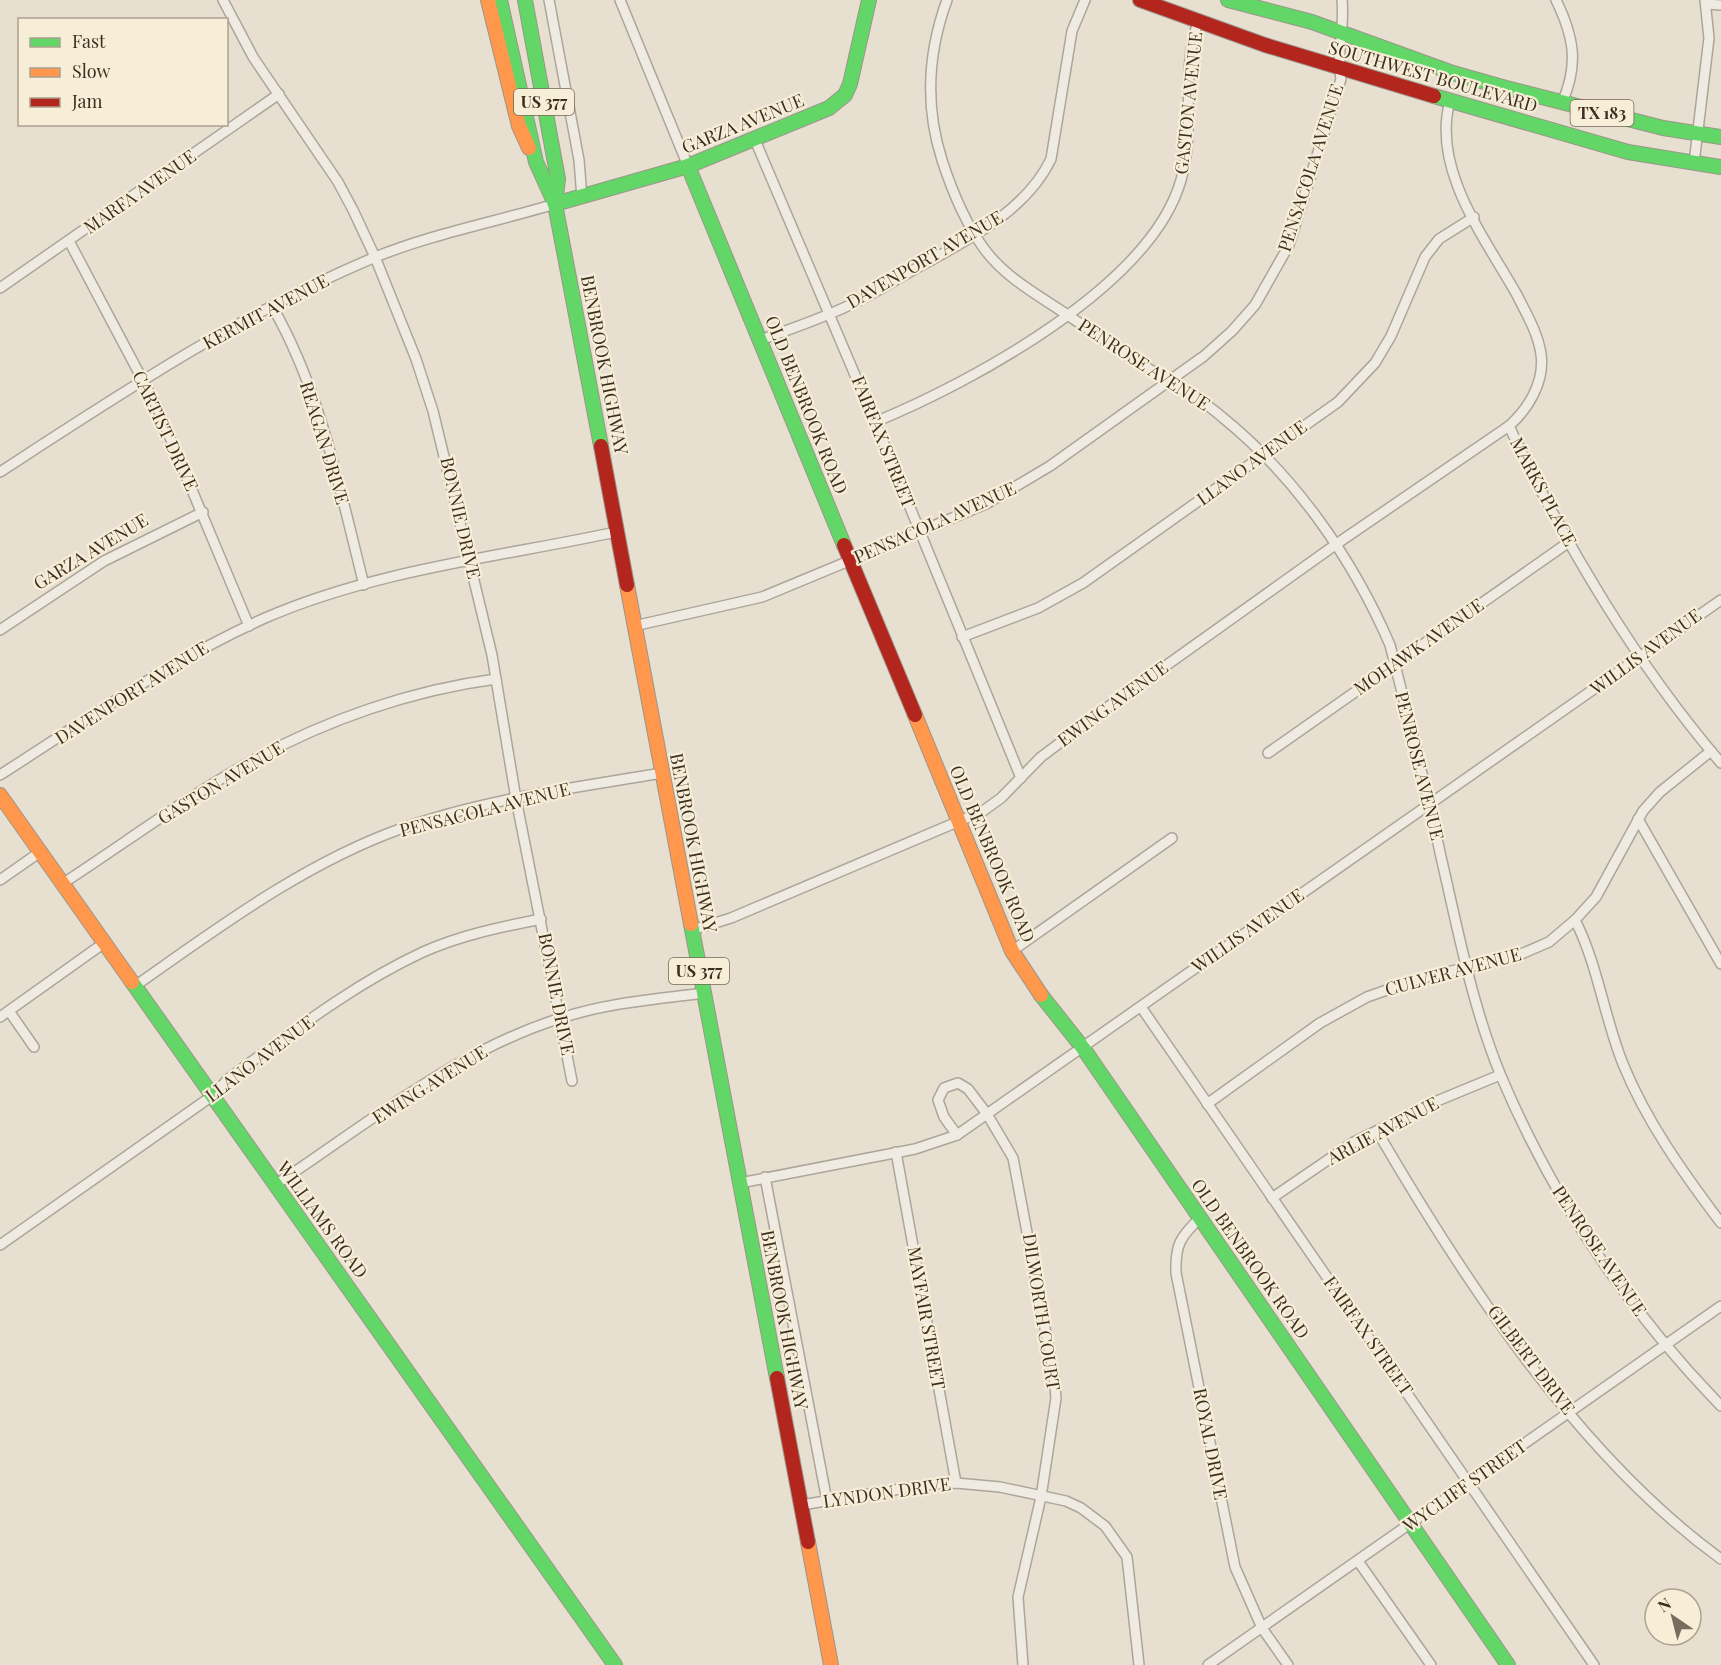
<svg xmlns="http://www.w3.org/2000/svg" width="1721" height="1665" font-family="'Playfair Display',serif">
<rect width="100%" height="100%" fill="#e7e0d1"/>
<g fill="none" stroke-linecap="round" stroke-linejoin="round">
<g stroke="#ada599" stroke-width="12">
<g id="street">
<path d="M223,0L253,57L338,182L353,210L375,257L416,359L433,411L492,655L516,799L572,1081"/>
<path d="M549,0L579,160L582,198"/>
<path d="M620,0L688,166"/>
<path d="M947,0C928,52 925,107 942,160C952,191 965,223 985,250C1006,278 1038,295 1066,314C1093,332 1119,350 1146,367C1172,383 1199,397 1222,417C1295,476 1353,559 1390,645C1408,716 1426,786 1441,857C1458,930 1472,1006 1501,1076C1553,1199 1628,1310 1721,1406"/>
<path d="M1556,0C1574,37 1579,64 1562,103"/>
<path d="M1706,4L1721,5"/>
<path d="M755,140L875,422L1021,778"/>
<path d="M1694,163L1709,38L1705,0"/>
<path d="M69,241L158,409L249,626"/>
<path d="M0,288L279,94"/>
<path d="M272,306C321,391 340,491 364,585"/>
<path d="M760,340C793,328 827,317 858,301C881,290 903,275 926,263C973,237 1027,209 1051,159L1072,31L1085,0"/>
<path d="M875,422C972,382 1151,286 1181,180C1196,128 1180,73 1198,22"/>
<path d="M1509,426C1564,543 1637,665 1721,763"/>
<path d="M0,472C120,394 240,314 373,258C431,234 495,222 555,204"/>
<path d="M634,626L762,597L986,504L1050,466L1204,356L1232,331L1255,305L1289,245L1341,79C1336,54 1345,26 1342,0"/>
<path d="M0,630L104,561L203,512"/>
<path d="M962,637L1038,608L1083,583L1338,402L1375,363L1391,336L1425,257L1439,239L1474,217"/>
<path d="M1268,753L1569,542"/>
<path d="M0,775C86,720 171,660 265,618C375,570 499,557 616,532"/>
<path d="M1638,819L1721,964"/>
<path d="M0,880L40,852"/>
<path d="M62,884C125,843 185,798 250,762C325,720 412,690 496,679"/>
<path d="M1575,920C1598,965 1604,1017 1623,1064C1646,1121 1684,1174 1721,1223"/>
<path d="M692,930L731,918L983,811L1001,798L1041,757L1101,712L1335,545L1509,426C1528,409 1545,382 1541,354C1538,333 1526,313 1517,295C1485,238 1431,169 1450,101"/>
<path d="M1012,951L1172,838"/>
<path d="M135,986C218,928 303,864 400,829C484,799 574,788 662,773"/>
<path d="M1141,1007L1594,1665"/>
<path d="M9,1011L34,1047"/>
<path d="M0,1017L104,943"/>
<path d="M1207,1104L1320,1023L1367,997L1418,979L1519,955L1549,942L1575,920L1596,897L1643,811L1660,792L1711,751"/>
<path d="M1377,1131C1465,1282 1579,1456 1721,1559"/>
<path d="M957,1135L944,1117L938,1100L944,1088L958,1083L968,1089L987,1114L1013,1158L1054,1376L1056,1398L1041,1497L1018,1597L1023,1665"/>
<path d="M896,1152L956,1483"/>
<path d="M765,1177L827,1501"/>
<path d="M740,1183L915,1149L957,1135L1721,600"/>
<path d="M275,1185C366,1125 455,1051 561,1018C607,1003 656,999 704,993"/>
<path d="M1272,1198L1354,1142L1437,1101L1500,1075"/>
<path d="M1200,1218C1180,1237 1175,1245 1176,1273L1235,1567L1262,1628L1288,1665"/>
<path d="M0,1245L212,1096L228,1079C291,1033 352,985 423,952C461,935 501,927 541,919"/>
<path d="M801,1505L932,1484L956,1483L1000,1487L1066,1501L1081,1508L1105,1526L1127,1557L1139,1665"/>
<path d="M1358,1561L1431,1665"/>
<path d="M1208,1665L1721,1306"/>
</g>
</g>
<g stroke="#9c958a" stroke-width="16">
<g id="fast">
<path d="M500,0L536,162L555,204L601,446"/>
<path d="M525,0L558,179L555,204"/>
<path d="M1228,0L1312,22L1453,73L1506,88L1663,128L1721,137"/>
<path d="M1434,96L1628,152L1721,167"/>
<path d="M688,166L844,545"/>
<path d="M555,204L688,166L829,108L845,95L850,84L869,0"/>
<path d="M691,924L777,1378"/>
<path d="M132,982L615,1665"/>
<path d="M1041,995L1083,1048L1508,1665"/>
</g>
</g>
<g stroke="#9c958a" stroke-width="16">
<g id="slow">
<path d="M488,0L519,126L529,148"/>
<path d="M627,585L691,924"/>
<path d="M915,715L1012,951L1041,995"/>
<path d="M0,795L132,982"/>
<path d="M808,1542L831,1665"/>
</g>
</g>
<g stroke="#9c958a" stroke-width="16">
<g id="jam">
<path d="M1140,0L1265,45L1434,96"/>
<path d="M601,446L627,585"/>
<path d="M844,545L915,715"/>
<path d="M777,1378L808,1542"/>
</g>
</g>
<use href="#street" stroke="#efebe3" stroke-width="9"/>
<use href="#fast" stroke="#63d668" stroke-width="14"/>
<use href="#slow" stroke="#ff974d" stroke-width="14"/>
<use href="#jam" stroke="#b3261e" stroke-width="14"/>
</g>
<g text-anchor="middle" stroke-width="4.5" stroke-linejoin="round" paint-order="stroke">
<g fill="#f7eed8" stroke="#756857" stroke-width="1.5">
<rect x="514" y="89" width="60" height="26" rx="4.5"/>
<rect x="1570.5" y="100" width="63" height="26" rx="4.5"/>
<rect x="669" y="958" width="60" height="26" rx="4.5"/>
</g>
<g font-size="16" font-weight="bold" fill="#3d2e20">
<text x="544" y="108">US 377</text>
<text x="1602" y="119">TX 183</text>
<text x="699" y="977">US 377</text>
</g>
<g font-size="18" fill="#3d2e20" stroke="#f7eed8">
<text transform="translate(1433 77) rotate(16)" y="6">SOUTHWEST BOULEVARD</text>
<text transform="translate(1189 103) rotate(-84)" y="6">GASTON AVENUE</text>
<text transform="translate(743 124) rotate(-22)" y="6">GARZA AVENUE</text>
<text transform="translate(1311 168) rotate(-72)" y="6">PENSACOLA AVENUE</text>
<text transform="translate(140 192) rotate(-35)" y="6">MARFA AVENUE</text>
<text transform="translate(925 260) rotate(-30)" y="6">DAVENPORT AVENUE</text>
<text transform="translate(266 312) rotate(-28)" y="6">KERMIT AVENUE</text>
<text transform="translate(604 365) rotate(79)" y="6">BENBROOK HIGHWAY</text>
<text transform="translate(1144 365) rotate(33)" y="6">PENROSE AVENUE</text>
<text transform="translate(806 405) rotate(68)" y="6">OLD BENBROOK ROAD</text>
<text transform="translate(165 431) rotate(65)" y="6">CARTIST DRIVE</text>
<text transform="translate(883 442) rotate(68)" y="6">FAIRFAX STREET</text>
<text transform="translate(324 443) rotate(73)" y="6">REAGAN DRIVE</text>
<text transform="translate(1252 463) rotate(-36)" y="6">LLANO AVENUE</text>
<text transform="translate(1543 492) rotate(62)" y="6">MARKS PLACE</text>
<text transform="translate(460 518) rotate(77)" y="6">BONNIE DRIVE</text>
<text transform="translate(935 523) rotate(-24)" y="6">PENSACOLA AVENUE</text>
<text transform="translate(91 552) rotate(-31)" y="6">GARZA AVENUE</text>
<text transform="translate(1419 647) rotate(-35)" y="6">MOHAWK AVENUE</text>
<text transform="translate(1646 652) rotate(-36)" y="6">WILLIS AVENUE</text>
<text transform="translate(132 693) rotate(-32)" y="6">DAVENPORT AVENUE</text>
<text transform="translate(1113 704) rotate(-36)" y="6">EWING AVENUE</text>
<text transform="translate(1419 766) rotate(76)" y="6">PENROSE AVENUE</text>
<text transform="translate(221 783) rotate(-31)" y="6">GASTON AVENUE</text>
<text transform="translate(485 810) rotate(-14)" y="6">PENSACOLA AVENUE</text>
<text transform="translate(693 843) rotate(79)" y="6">BENBROOK HIGHWAY</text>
<text transform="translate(992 854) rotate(67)" y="6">OLD BENBROOK ROAD</text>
<text transform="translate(1248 931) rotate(-35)" y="6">WILLIS AVENUE</text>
<text transform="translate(1453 972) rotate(-15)" y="6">CULVER AVENUE</text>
<text transform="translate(556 994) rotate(79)" y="6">BONNIE DRIVE</text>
<text transform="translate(260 1059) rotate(-37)" y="6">LLANO AVENUE</text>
<text transform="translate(430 1085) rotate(-32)" y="6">EWING AVENUE</text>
<text transform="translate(1383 1131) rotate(-28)" y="6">ARLIE AVENUE</text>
<text transform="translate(322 1220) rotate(54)" y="6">WILLIAMS ROAD</text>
<text transform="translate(1599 1251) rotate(56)" y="6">PENROSE AVENUE</text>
<text transform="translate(1250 1259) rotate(55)" y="6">OLD BENBROOK ROAD</text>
<text transform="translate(1041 1312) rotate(81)" y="6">DILWORTH COURT</text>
<text transform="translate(926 1318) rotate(80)" y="6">MAYFAIR STREET</text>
<text transform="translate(784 1320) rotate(79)" y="6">BENBROOK HIGHWAY</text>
<text transform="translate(1368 1336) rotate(55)" y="6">FAIRFAX STREET</text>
<text transform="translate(1531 1360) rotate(53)" y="6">GILBERT DRIVE</text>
<text transform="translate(1210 1444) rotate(79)" y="6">ROYAL DRIVE</text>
<text transform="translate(1465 1486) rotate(-35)" y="6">WYCLIFF STREET</text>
<text transform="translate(887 1493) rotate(-8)" y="6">LYNDON DRIVE</text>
</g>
</g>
<rect x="18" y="18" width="210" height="108" fill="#f7eed8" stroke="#ada18e" stroke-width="1.5"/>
<rect x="30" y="38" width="30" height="9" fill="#63d668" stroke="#ada18e" stroke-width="1.5"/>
<text x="72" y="48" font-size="18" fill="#3d2e20">Fast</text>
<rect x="30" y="68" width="30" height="9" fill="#ff974d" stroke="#ada18e" stroke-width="1.5"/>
<text x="72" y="78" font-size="18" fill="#3d2e20">Slow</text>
<rect x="30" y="98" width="30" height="9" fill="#b3261e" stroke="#ada18e" stroke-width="1.5"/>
<text x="72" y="108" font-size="18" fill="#3d2e20">Jam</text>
<g transform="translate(1673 1617) rotate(325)"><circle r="28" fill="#f7eed8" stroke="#ada18e" stroke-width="1.5"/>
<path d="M0-4.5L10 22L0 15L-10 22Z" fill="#786c5e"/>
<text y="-9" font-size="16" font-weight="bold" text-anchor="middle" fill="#3d2e20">N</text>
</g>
</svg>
